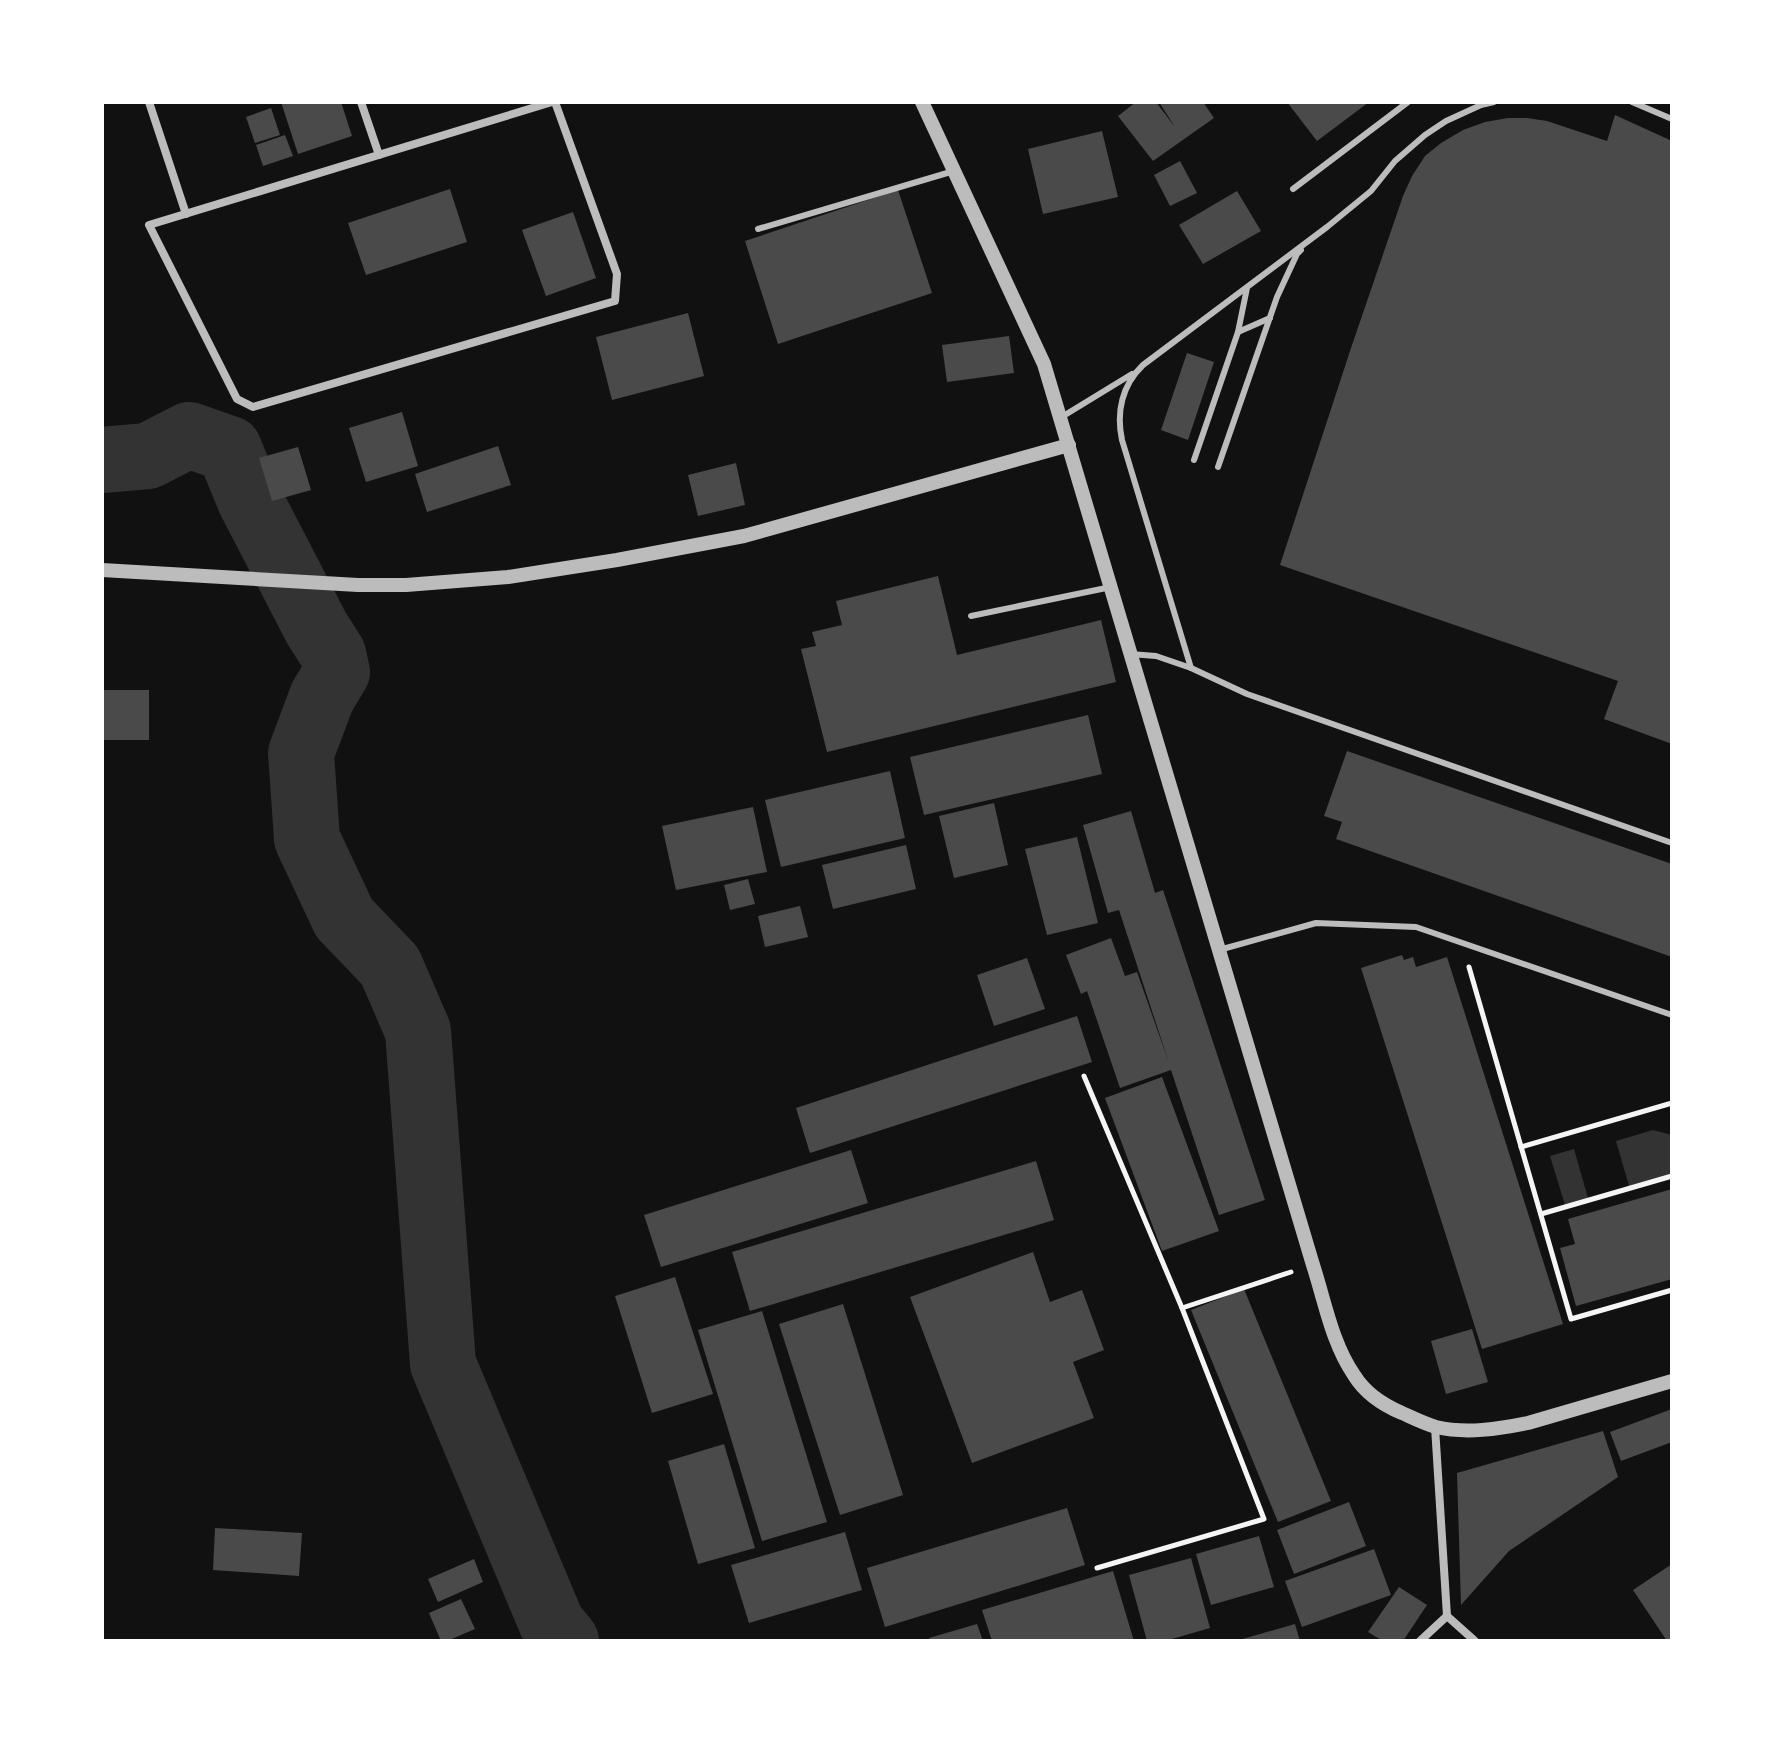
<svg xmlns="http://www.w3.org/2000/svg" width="1774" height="1743" font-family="'Libre Baskerville',serif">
<rect width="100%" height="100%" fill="#111"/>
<g fill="#333">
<path d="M1653,1130L1672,1135V1174L1629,1186L1616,1141Z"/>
<path d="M1574,1149L1588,1198L1565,1205L1550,1156Z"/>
</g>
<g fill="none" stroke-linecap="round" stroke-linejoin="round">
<path stroke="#333" stroke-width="66" d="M102,460L148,456L189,435L229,449L250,500L317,629L333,654L337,672L322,697L301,753L307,839L344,918L390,966L418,1031L443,1364L552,1624L566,1641"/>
</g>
<g fill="#4a4a4a">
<path d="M281,102H341L352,136L298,154Z"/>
<path d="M1136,102H1156L1175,127L1159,102H1203L1214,118L1153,161L1118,116Z"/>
<path d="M1287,102H1369L1317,141Z"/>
<path d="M271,108L280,135L255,143L246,117Z"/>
<path d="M1615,115L1672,141V744L1604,719L1618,681L1280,565L1351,348L1403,196L1412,176L1425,156L1441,143L1463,130L1485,122L1508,118H1527L1547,121L1607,141Z"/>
<path d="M1102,131L1118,197L1043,214L1028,149Z"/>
<path d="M285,135L293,156L263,166L256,145Z"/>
<path d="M1180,161L1197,193L1170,206L1154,175Z"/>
<path d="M450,189L467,242L366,275L348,223Z"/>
<path d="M898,190L932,293L778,344L745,241Z"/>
<path d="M1237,191L1261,231L1203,264L1179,225Z"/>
<path d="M573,212L596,278L546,296L522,230Z"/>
<path d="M688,313L704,376L612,400L596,337Z"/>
<path d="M1009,336L1014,373L947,382L942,345Z"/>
<path d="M1187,353L1214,362L1188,440L1161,430Z"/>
<path d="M402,412L418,466L366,482L349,428Z"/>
<path d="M498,446L511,485L427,512L415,474Z"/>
<path d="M298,447L311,490L272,501L259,458Z"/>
<path d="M736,463L745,505L698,516L688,475Z"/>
<path d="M938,576L957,655L1101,620L1116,682L827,752L801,649L816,646L812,632L842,625L836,601Z"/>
<rect x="104" y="690" width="45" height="50"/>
<path d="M1088,715L1102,774L924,815L910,757Z"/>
<path d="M1347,751L1672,864V957L1336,839L1342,822L1324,816Z"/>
<path d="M890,771L905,838L781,867L765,800Z"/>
<path d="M994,803L1008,865L954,878L939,816Z"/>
<path d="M753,807L767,872L676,890L662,826Z"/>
<path d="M1131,811L1155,893L1163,890L1265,1200L1219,1215L1171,1070L1120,1088L1087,991L1081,994L1066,955L1111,938L1125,976L1137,972L1169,1063L1119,910L1108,913L1083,825Z"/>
<path d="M1077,837L1098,923L1047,935L1025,849Z"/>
<path d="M906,845L916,889L833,909L822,865Z"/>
<path d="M748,879L755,904L730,910L724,885Z"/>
<path d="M800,906L808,937L765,947L758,916Z"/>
<path d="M1402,955L1404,960L1413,957L1416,967L1447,957L1563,1324L1482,1349L1361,968Z"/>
<path d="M1027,958L1045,1009L994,1026L977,975Z"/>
<path d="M1077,1016L1092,1062L810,1153L796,1108Z"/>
<path d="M1162,1077L1219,1231L1162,1251L1105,1098Z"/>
<path d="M851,1150L868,1203L661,1267L644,1215Z"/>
<path d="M1036,1161L1054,1220L750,1311L732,1252Z"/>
<path d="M1672,1189V1279L1576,1306L1560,1248L1575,1244L1568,1219Z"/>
<path d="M1033,1252L1050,1302L1082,1290L1104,1350L1073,1362L1094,1418L972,1463L910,1297Z"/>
<path d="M675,1277L713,1394L652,1413L615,1296Z"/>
<path d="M1244,1289L1331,1501L1278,1522L1191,1310Z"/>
<path d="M843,1304L903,1495L840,1515L779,1324Z"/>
<path d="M762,1311L827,1522L762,1541L698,1330Z"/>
<path d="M1472,1329L1488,1382L1446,1394L1431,1341Z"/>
<path d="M1672,1409V1442L1621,1461L1610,1432Z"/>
<path d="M1603,1431L1618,1477L1509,1551L1461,1605L1457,1473Z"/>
<path d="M724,1444L755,1548L698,1564L668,1461Z"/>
<path d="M1349,1502L1366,1546L1294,1574L1277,1530Z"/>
<path d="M1067,1508L1085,1565L885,1627L867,1568Z"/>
<path d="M215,1528L302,1533L299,1576L213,1570Z"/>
<path d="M845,1532L862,1590L749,1623L731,1565Z"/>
<path d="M1259,1536L1274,1587L1211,1605L1196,1554Z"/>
<path d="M1374,1549L1391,1595L1302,1627L1285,1581Z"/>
<path d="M1191,1558L1210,1628L1165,1641H1147L1129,1575Z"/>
<path d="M474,1559L483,1582L438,1602L428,1579Z"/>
<path d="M1672,1564V1641H1667L1633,1590Z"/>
<path d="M1113,1571L1134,1641H992L982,1610Z"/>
<path d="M1399,1587L1427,1605L1403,1641H1383L1368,1632Z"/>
<path d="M461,1599L475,1629L447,1641H441L429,1613Z"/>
<path d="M977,1624L983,1641H930L929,1638Z"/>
<path d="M1295,1624L1300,1641H1239V1640Z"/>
</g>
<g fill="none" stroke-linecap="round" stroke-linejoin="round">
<g stroke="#f5f5f5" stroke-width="5">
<path d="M1469,967L1571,1319L1672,1290"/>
<path d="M1084,1076L1182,1308L1264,1519L1097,1568"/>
<path d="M1521,1147L1672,1103"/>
<path d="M1541,1214L1672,1176"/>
<path d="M1182,1308L1291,1272"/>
</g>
<g stroke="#bcbcbc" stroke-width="6">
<path d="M1632,102L1672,119"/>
<path d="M1293,189L1408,102"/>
<path d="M758,229L954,171"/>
<path d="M1238,332L1270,318"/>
<path d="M1060,418L1132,374"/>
<path d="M1194,460L1238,332L1247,288"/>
<path d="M1218,467L1277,297L1297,254L1301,250"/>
<path d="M971,616L1111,587"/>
<path d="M1130,654L1156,656L1191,668L1247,694L1672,843"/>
<path d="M1191,668L1122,440C1116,412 1122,385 1143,365L1327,227L1371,191L1395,161L1425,135L1446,121L1481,105L1494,102"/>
<path d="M1219,950L1316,923L1416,927L1672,1015"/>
</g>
<g stroke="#bcbcbc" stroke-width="8">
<path d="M149,102L186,214"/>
<path d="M361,102L379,155"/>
<path d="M552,102L149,225L237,399L253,407L615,301L617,274L555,102"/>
<path d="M1435,1427L1447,1616L1475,1641"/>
<path d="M1420,1641L1447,1616"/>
</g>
<g stroke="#bcbcbc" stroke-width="14">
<path d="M922,102L1044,364L1313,1265C1325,1302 1332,1343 1354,1375C1365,1393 1383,1405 1402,1413C1413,1418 1425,1424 1436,1427C1466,1434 1499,1429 1528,1423L1672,1381"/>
<path d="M102,570L358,585H406L508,577L617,560L744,536L1069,445"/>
</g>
</g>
<rect width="1774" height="1743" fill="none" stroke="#ffffff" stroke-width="208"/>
</svg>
